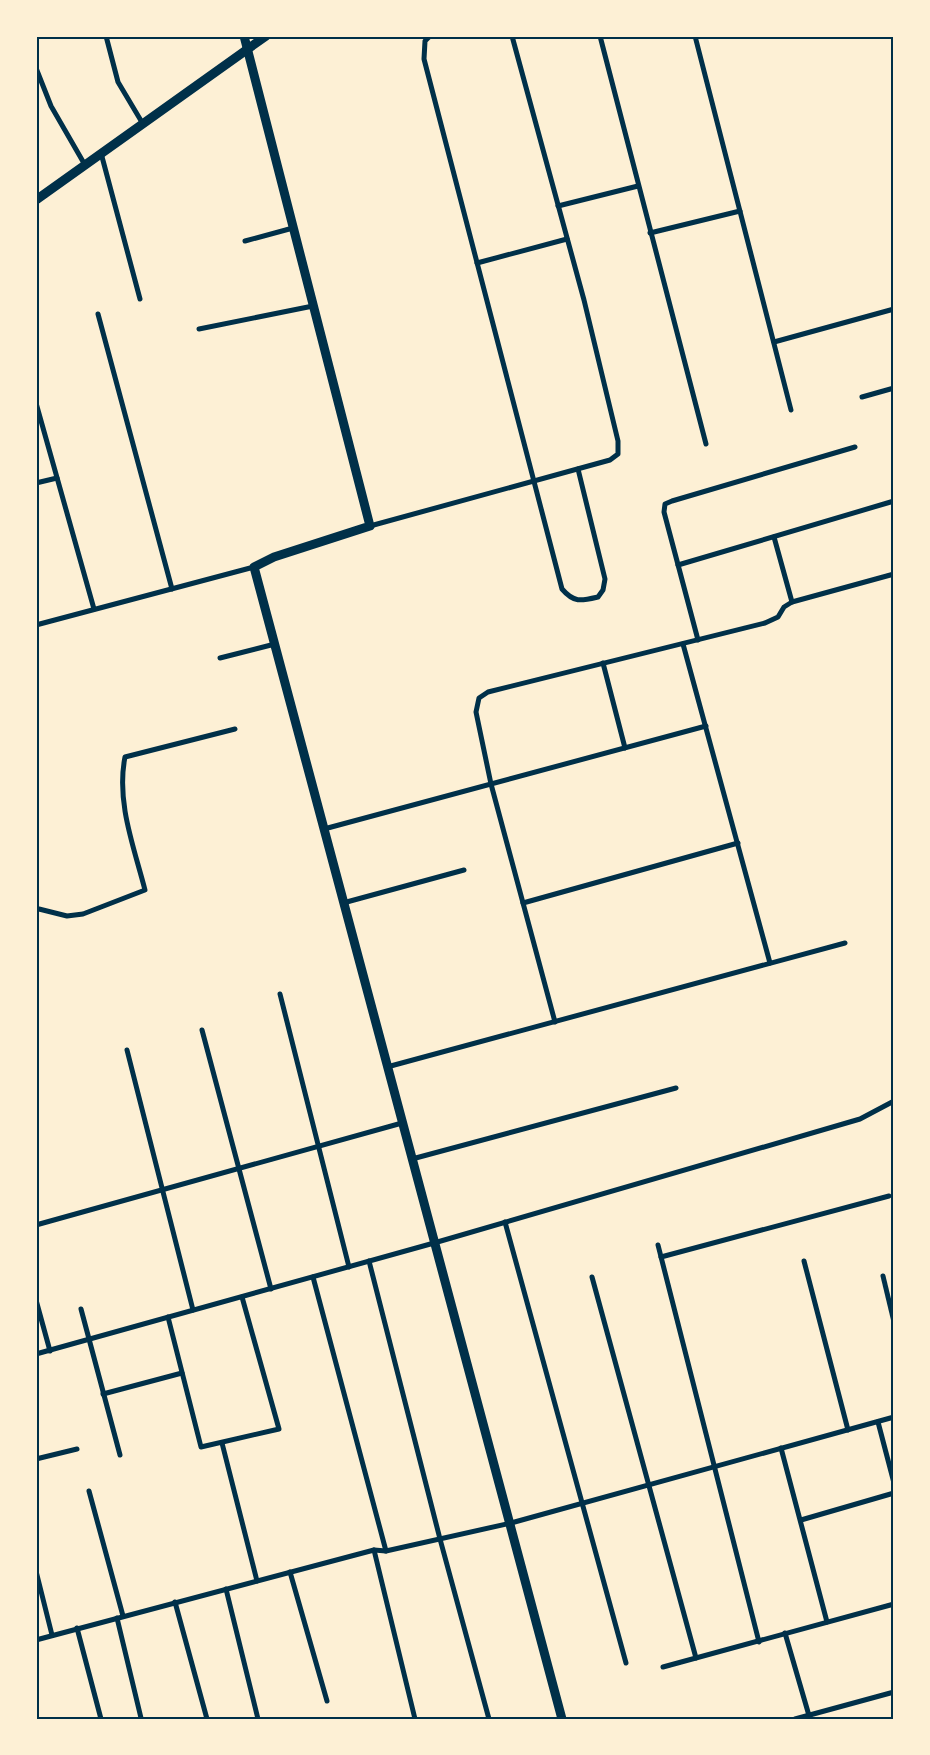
<svg xmlns="http://www.w3.org/2000/svg" width="930" height="1755" font-family="Quicksand,sans-serif">
<rect width="100%" height="100%" fill="#fdf0d5"/>
<g fill="none" stroke-linecap="round" stroke-linejoin="round">
<g stroke="#003049" stroke-width="5">
<path d="M106,36L118,82L143,124"/>
<path d="M430,36L425,41L424,59L562,589C574,603 581,601 598,597L603,590L605,579L578,469"/>
<path d="M600,36L706,444"/>
<path d="M695,36L791,410"/>
<path d="M36,68L51,106L85,165"/>
<path d="M101,153L140,299"/>
<path d="M558,206L638,186"/>
<path d="M650,233L740,211"/>
<path d="M245,241L293,228"/>
<path d="M477,263L567,239"/>
<path d="M98,314L172,589"/>
<path d="M199,329L313,306"/>
<path d="M774,342L894,309"/>
<path d="M862,397L894,388"/>
<path d="M36,403L94,609"/>
<path d="M36,483L57,478"/>
<path d="M370,526L610,460L618,454V441L584,300L512,36"/>
<path d="M774,537L792,602"/>
<path d="M678,565L894,501"/>
<path d="M36,625L254,567"/>
<path d="M698,640L664,512L665,504L672,501L855,447"/>
<path d="M683,644L770,963"/>
<path d="M220,658L275,644"/>
<path d="M603,663L625,748"/>
<path d="M324,829L706,726"/>
<path d="M343,903L464,870"/>
<path d="M523,903L738,843"/>
<path d="M36,910L39,909L67,916L83,914L145,890C134,847 116,802 125,757L235,729"/>
<path d="M280,994L349,1267"/>
<path d="M555,1022L491,784L476,712L479,698L488,692L765,623L778,617L784,607L792,602L894,574"/>
<path d="M202,1030L271,1289"/>
<path d="M127,1050L193,1310"/>
<path d="M387,1067L845,943"/>
<path d="M412,1159L676,1088"/>
<path d="M505,1222L626,1663"/>
<path d="M36,1225L402,1123"/>
<path d="M658,1245L759,1642"/>
<path d="M661,1257L889,1196"/>
<path d="M369,1261L440,1539L489,1719"/>
<path d="M804,1261L848,1430"/>
<path d="M883,1276L894,1322"/>
<path d="M313,1277L386,1551"/>
<path d="M592,1277L696,1658"/>
<path d="M36,1300L50,1351"/>
<path d="M81,1309L120,1455"/>
<path d="M168,1317L201,1447L279,1429L242,1297"/>
<path d="M36,1354L434,1243L860,1119L894,1101"/>
<path d="M103,1394L182,1373"/>
<path d="M878,1422L894,1483"/>
<path d="M222,1443L257,1581"/>
<path d="M781,1448L827,1622"/>
<path d="M36,1459L77,1449"/>
<path d="M89,1491L123,1616"/>
<path d="M801,1520L894,1493"/>
<path d="M374,1550L415,1719"/>
<path d="M36,1571L52,1635"/>
<path d="M290,1572L327,1701"/>
<path d="M226,1589L258,1719"/>
<path d="M175,1602L207,1719"/>
<path d="M117,1618L141,1718"/>
<path d="M77,1628L101,1719"/>
<path d="M785,1633L810,1719"/>
<path d="M36,1640L374,1550L386,1551L511,1523L894,1417"/>
<path d="M663,1667L894,1604"/>
<path d="M795,1719L894,1692"/>
</g>
<g stroke="#003049" stroke-width="9">
<path d="M244,36L370,526L274,557L254,567L562,1719"/>
<path d="M36,200L266,36"/>
</g>
</g>
<rect width="930" height="1755" fill="none" stroke="#fdf0d5" stroke-width="75"/>
<rect x="38" y="38" width="854" height="1680" fill="none" stroke="#003049" stroke-width="2"/>
</svg>
